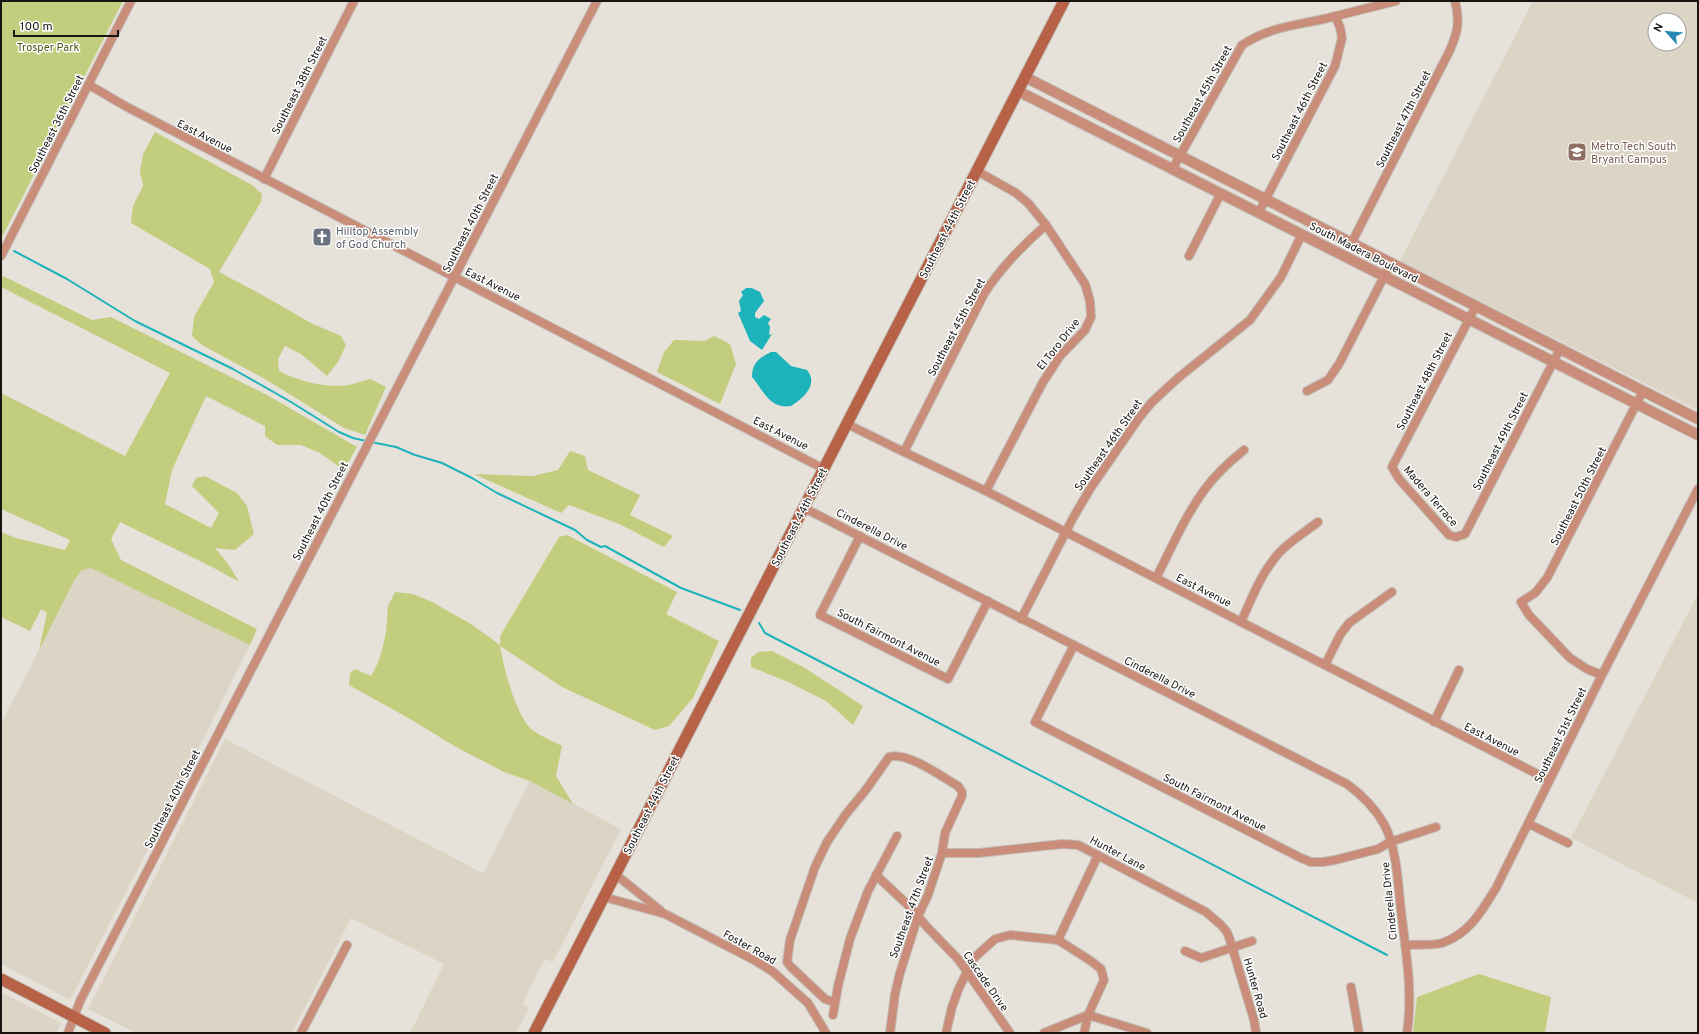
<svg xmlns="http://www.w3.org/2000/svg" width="1699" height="1034" font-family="Overpass,sans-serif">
<rect width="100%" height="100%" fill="#e6e2da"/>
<g fill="#dcd5c6" fill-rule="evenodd">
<path d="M1533,1H1698V410L1400,261ZM1655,20H1679V44H1655Z"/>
<path d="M91,567L250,645L163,820L70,1000L1,964V724L75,579L82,570Z"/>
<path d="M1698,594V903L1571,838Z"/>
<path d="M225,739L483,873L530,781L621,829L553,962L545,959L522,1004L529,1008L516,1033H410L444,964L351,918L292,1033H136L88,1009Z"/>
<path d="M1,992L61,1023L56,1033H1Z"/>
</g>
<g fill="#c2ce7e">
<path d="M1,1H123L1,239Z"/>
<path d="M155,132L252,185L262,194L261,202L219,272L257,292L311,323L341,336L346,345L338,362L327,376L301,354L285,346L278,359L279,371C298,381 327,389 349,385C356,383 363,381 370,379L386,387L365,435L344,428L265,379L202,345L192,336L194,317L214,282L210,269L131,223L133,206L143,186L140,171L143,154Z"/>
<path d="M3,276L92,320L111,317L267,395L357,447L344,470L320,453L301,445H277L265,436V426L206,396L172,470L165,504L211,528L219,513L192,486L196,478L205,476L237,493L247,506L254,534L235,550L215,548L229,565L239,582L212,567L120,522L111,539L121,560L257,629L250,645L91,568L82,570L75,579L39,650L47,613L41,609L30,631L1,617V532L16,538L65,550L70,540L1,509V393L125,456L170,373L1,287V278Z"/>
<path d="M714,336L730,344L736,364L720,404L657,372L664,352L674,340L705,341Z"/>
<path d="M570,451L585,456L588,470L640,495L630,515L673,536L664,547L619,524L569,505L561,513L474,474L533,476L558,470Z"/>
<path d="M567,535L677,592L666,614L719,641L693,698L669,726L655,730L562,687L500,646C504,668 516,718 534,731C542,737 553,741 562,746L556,776L573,804L530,781L504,772L456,747L410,719L349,685L350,673L355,669L371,676L378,663L383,646L386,632L388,606L395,592L413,594L432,602L471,624L500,645V636L559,537Z"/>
<path d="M772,651L805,668L863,706L853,725L826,701L788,682L751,667V658L758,652Z"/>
<path d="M1479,974L1551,997L1545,1033H1413L1417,997Z"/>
</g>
<g fill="#1db3ba">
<path d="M746,288H752L760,292L764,301L755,313V317L759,319L764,315L771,319L768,323L770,327L769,335L772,334L762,350L750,341L738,313L741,311L739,301L743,295L741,292Z"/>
<path d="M771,352H776L791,366L807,370C819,384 803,399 791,406C769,410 763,389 752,377C752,363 759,358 771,352Z"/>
</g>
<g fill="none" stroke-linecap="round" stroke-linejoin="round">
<g stroke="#1db3ba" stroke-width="2">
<path d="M14,251L67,279L135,321L233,369L291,402L339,432L353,438L366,441"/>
<path d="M371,442L396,447L415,455L442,463L472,478L497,493L575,530L587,540L601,547L605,546L681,588L740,610"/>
<path d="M759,623L765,633L1387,955"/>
</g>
<g stroke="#c1bdb6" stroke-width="10">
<g id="minor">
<path d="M89,85L127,107L824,469"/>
<path d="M1173,168L1242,45C1270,27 1293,26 1324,19C1348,13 1372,7 1396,1"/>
<path d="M977,171L1016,193L1028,203L1046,225L1085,284L1090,301L1091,317L1085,330L1060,356L1043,382L986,491"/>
<path d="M264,179L354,1"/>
<path d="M1259,212L1335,66L1342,38L1340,27L1335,16"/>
<path d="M1352,242L1450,50C1458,31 1460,22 1455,1"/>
<path d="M1,256L131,1"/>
<path d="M1189,256L1221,193"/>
<path d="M1476,306L1392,467L1399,479L1449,535L1456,537L1465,534L1560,349"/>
<path d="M1307,391L1328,380L1339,364L1391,263"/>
<path d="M847,424L904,452L986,491L1549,780"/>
<path d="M904,452L984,294C1001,267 1022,246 1046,225"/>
<path d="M804,508L1347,784C1362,795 1375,808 1384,824C1397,848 1398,884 1401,911C1406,952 1413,992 1407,1033"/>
<path d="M860,536L820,615L948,679L988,601"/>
<path d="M1156,578C1171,549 1185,516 1205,489C1216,474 1229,462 1244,450"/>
<path d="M1021,619L1073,518L1090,489L1139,418L1152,402L1178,378L1250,320L1281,277L1302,234"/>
<path d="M1241,622C1252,598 1261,573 1279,553C1290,541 1305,532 1318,522"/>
<path d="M1074,645L1035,722L1301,858L1311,862H1323L1335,860L1378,849L1390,842L1436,827"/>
<path d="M1325,665L1340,635L1349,623L1392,592"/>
<path d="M1602,675L1587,669L1570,658L1529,615L1521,602L1535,593L1547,578L1643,391"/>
<path d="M1434,722L1459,670"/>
<path d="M1529,824L1568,843"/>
<path d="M942,853H979L1062,844L1078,845L1206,912L1221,925L1227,932L1230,940L1254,1020L1256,1033"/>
<path d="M615,874L661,911"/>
<path d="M876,875L910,907L927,927L958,959L1010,1033"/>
<path d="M604,897L665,914L754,960L772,971L808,1003L826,1033"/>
<path d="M1058,940L1098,855"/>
<path d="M1405,945C1416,944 1432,946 1442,943C1469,934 1482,911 1496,888L1602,675L1698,489"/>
<path d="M1185,951L1201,958L1252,941"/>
<path d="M1351,987L1359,1033"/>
<path d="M834,1002L825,999L791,967L787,962L790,940L815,867L827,842L846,814L865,791L889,757C907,751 942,777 958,786L962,792V796L945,833L942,853L928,895L918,916L900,973L895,994L890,1033"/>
<path d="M833,1015L838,986L850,939L868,891L897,836"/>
<path d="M68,1033L80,1001L597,1"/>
<path d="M301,1033L347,945"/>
<path d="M946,1033L952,1007L959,988L974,958L995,939L1010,935L1058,940L1091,961L1101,969L1104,980L1088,1015L1084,1033"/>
<path d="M1044,1033L1088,1015L1147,1033"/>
</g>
</g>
<g stroke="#c1bdb6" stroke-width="12">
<g id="tertiary">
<path d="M1025,77L1698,419"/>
<path d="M1018,91L1698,435"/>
</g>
</g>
<g stroke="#c1bdb6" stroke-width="13">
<g id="secondary">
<path d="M1,979L105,1033"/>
<path d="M534,1033L1064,1"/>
</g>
</g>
<use href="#minor" stroke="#c98d7a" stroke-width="8"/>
<use href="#tertiary" stroke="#c98d7a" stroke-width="10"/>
<use href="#secondary" stroke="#b76146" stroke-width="11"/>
</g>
<defs>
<g id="school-square" transform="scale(1)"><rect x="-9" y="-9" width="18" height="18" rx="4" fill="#8d6e63" stroke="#fff"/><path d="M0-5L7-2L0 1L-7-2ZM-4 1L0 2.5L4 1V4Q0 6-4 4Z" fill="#fff"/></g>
<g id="church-square" transform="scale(1)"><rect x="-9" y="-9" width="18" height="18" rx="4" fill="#6b7280" stroke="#fff"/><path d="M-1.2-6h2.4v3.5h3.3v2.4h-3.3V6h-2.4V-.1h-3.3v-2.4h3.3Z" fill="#fff"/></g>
</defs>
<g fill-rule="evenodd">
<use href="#school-square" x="1577" y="152"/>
<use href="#church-square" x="322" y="237"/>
</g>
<g text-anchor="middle" stroke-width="3" stroke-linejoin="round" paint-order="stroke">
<g font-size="11" fill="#4e5615" stroke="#fff">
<text x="48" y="51">Trosper Park</text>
</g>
<g font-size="11" fill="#161512" stroke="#fff">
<text transform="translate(299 85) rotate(-63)" y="4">Southeast 38th Street</text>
<text transform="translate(1202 94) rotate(-61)" y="4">Southeast 45th Street</text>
<text transform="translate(1299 111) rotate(-63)" y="4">Southeast 46th Street</text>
<text transform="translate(1403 119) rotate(-63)" y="4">Southeast 47th Street</text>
<text transform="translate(56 124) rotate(-63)" y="4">Southeast 36th Street</text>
<text transform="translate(205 136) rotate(27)" y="4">East Avenue</text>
<text transform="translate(470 223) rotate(-63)" y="4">Southeast 40th Street</text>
<text transform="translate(947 229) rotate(-63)" y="4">Southeast 44th Street</text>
<text transform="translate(1364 252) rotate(27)" y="4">South Madera Boulevard</text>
<text transform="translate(493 284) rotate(27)" y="4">East Avenue</text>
<text transform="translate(956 327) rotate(-62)" y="4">Southeast 45th Street</text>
<text transform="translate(1058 344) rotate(-52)" y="4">El Toro Drive</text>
<text transform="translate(1424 381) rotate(-63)" y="4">Southeast 48th Street</text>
<text transform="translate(781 433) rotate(27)" y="4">East Avenue</text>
<text transform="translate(1500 441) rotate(-63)" y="4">Southeast 49th Street</text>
<text transform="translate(1108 445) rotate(-55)" y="4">Southeast 46th Street</text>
<text transform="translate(1431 496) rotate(49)" y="4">Madera Terrace</text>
<text transform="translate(1578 496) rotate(-63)" y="4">Southeast 50th Street</text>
<text transform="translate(320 511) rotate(-63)" y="4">Southeast 40th Street</text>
<text transform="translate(799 517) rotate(-63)" y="4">Southeast 44th Street</text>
<text transform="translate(872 529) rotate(27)" y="4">Cinderella Drive</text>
<text transform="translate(1204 590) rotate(27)" y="4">East Avenue</text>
<text transform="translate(889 637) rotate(27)" y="4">South Fairmont Avenue</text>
<text transform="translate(1160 677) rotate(27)" y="4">Cinderella Drive</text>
<text transform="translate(1560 735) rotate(-64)" y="4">Southeast 51st Street</text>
<text transform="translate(1492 739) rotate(27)" y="4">East Avenue</text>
<text transform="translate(172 799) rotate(-63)" y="4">Southeast 40th Street</text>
<text transform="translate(1215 802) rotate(27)" y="4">South Fairmont Avenue</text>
<text transform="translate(651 805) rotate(-63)" y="4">Southeast 44th Street</text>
<text transform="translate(1118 853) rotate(28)" y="4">Hunter Lane</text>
<text transform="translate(1389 901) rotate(-96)" y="4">Cinderella Drive</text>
<text transform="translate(911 907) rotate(-70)" y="4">Southeast 47th Street</text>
<text transform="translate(750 947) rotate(29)" y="4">Foster Road</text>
<text transform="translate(986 981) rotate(55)" y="4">Cascade Drive</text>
<text transform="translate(1256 988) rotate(74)" y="4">Hunter Road</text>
</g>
<g font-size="11" fill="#785e54" stroke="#fff" text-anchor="start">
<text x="1591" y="150">Metro Tech South<tspan x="1591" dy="13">Bryant Campus</tspan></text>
</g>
<g font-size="11" fill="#5b616d" stroke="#fff" text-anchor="start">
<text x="336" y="235">Hilltop Assembly<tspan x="336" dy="13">of God Church</tspan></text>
</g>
</g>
<rect width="1699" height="1034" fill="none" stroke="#161512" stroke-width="4"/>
<g transform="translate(1667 32) rotate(297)"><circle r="19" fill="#ffffff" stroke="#a2a1a0"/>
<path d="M0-3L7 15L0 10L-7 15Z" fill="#2789b3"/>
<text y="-6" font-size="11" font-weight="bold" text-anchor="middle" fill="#161512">N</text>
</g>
<path d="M14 30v6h104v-6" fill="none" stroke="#161512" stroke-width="2"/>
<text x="20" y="30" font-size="12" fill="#161512" stroke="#ffffff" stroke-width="3" paint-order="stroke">100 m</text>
</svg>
